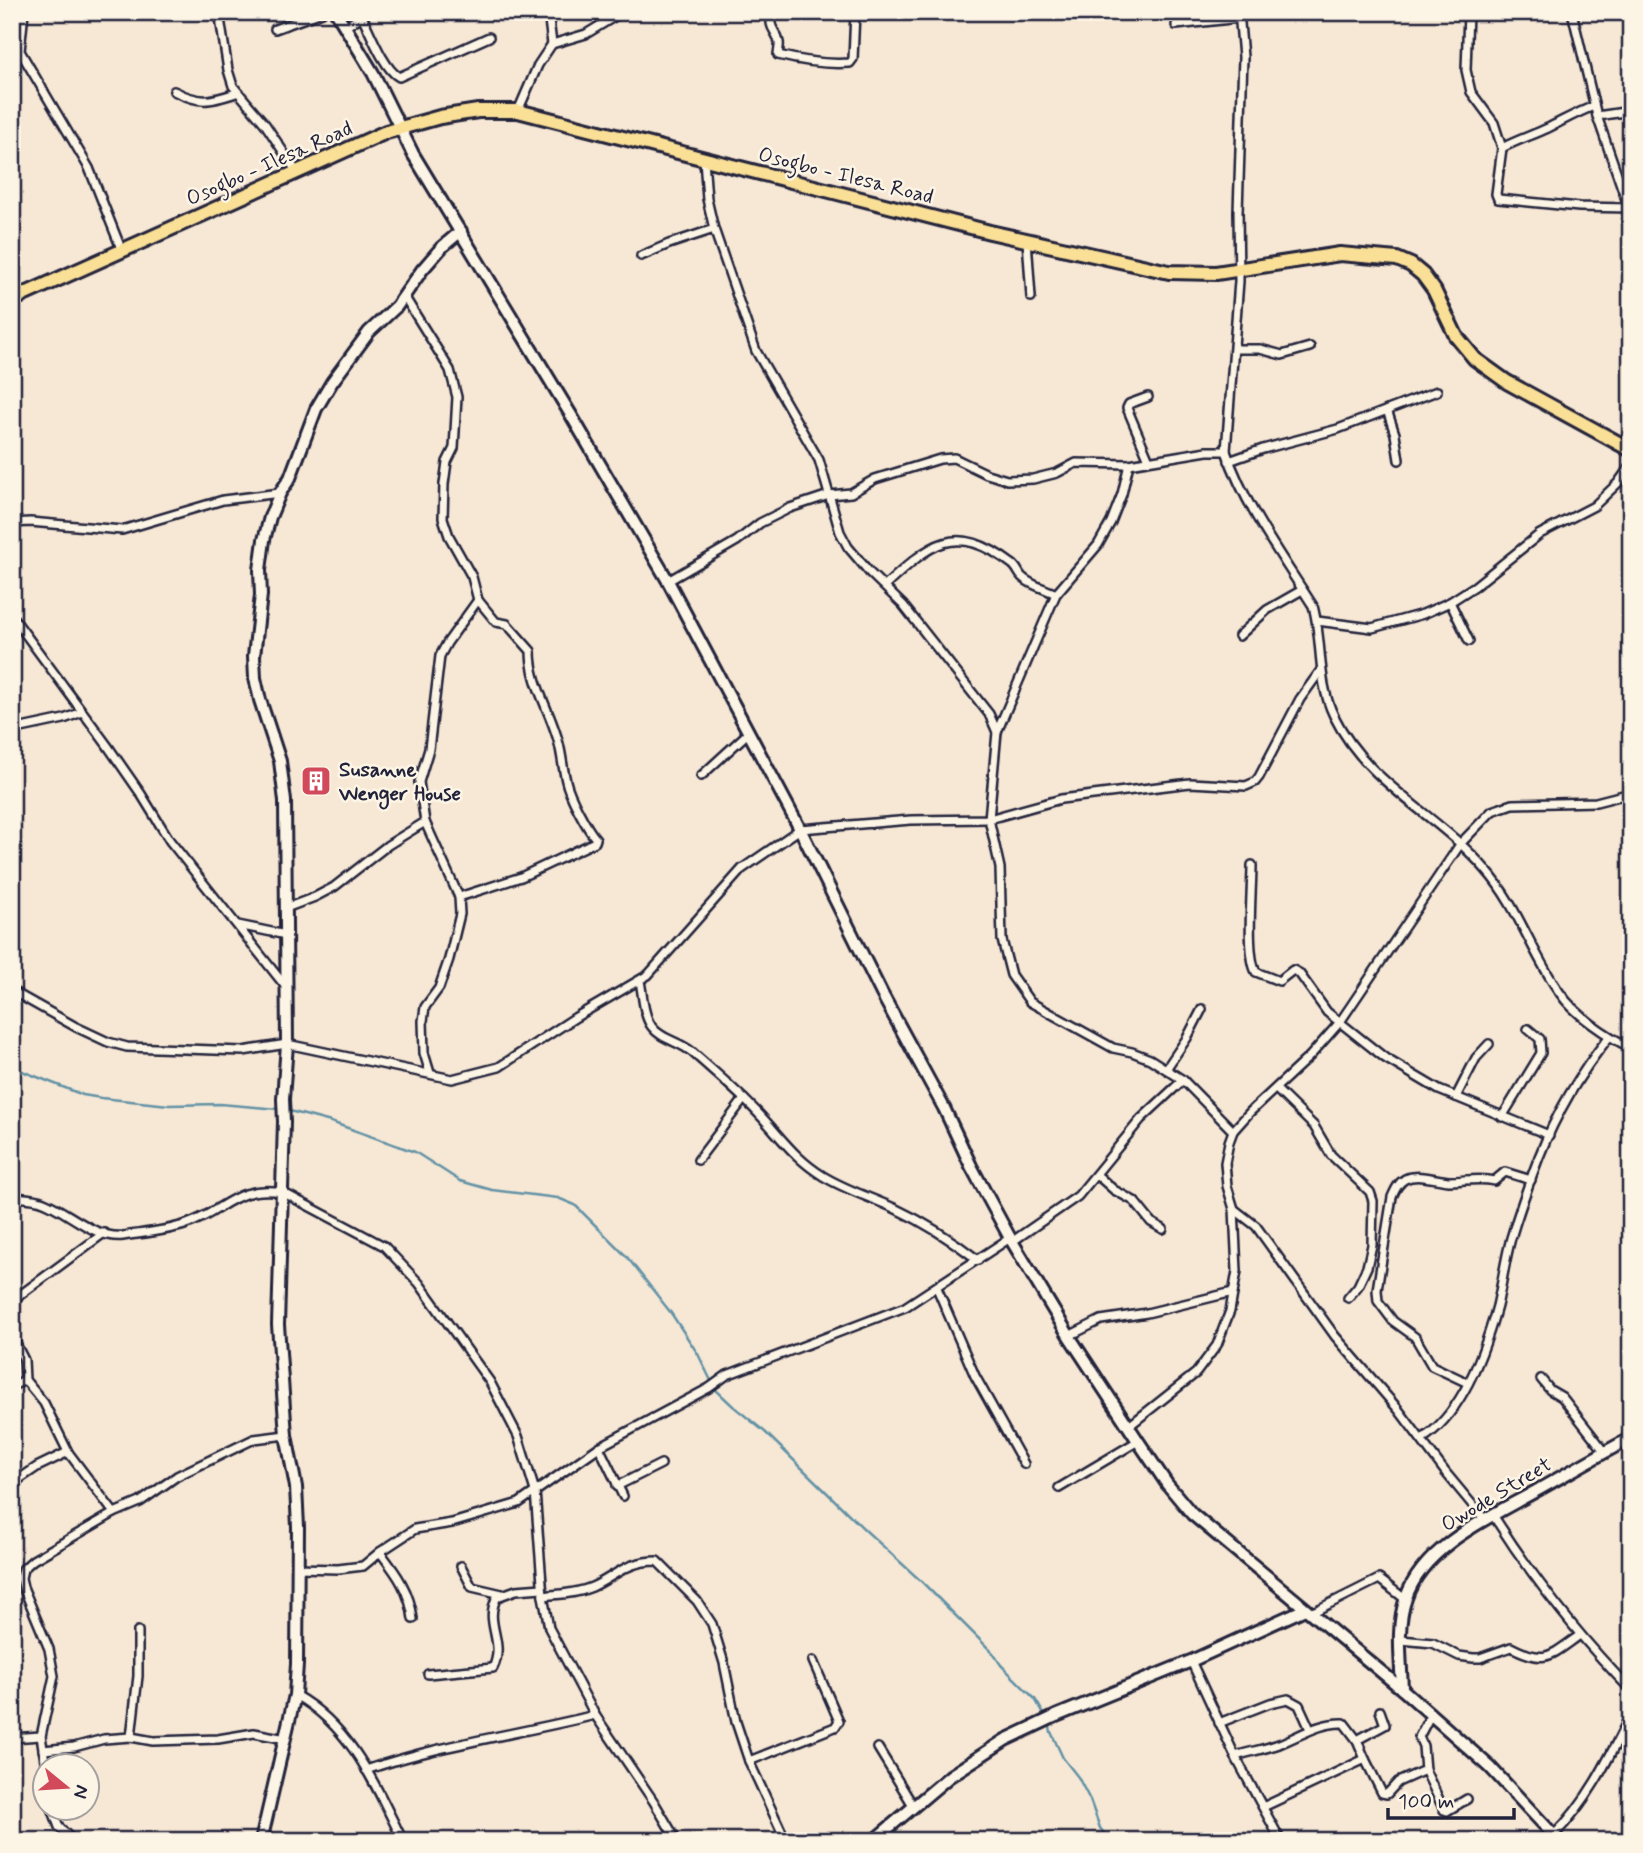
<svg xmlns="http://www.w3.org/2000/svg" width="1643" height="1853" font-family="Mynerve,sans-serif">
<rect width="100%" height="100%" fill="#f7e8d5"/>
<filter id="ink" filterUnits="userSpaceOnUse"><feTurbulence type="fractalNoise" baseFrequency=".0143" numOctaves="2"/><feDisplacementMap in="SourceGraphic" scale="14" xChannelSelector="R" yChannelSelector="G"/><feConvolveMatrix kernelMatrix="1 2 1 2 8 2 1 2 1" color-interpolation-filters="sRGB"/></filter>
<g filter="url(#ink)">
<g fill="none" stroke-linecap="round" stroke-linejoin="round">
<g stroke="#6392a6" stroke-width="2.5">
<path d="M12,1067L83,1095L101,1098L169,1105L220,1104L279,1109"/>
<path d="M286,1110L331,1122L415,1152L460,1181L492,1190L558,1198L575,1205L627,1257L671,1313L698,1354L715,1389L733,1406L765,1432L864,1529L922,1582L993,1653L1001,1665L1035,1699L1045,1716"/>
<path d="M1049,1722L1051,1732L1063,1758L1078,1777L1090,1800L1100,1828L1110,1841"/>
</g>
<g stroke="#22223b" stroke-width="12">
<g id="street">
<path d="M24,12L20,51L89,168L122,251"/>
<path d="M219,12L228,70L233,86L265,124L296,171"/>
<path d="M548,12L552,44"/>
<path d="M773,12C767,29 776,29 779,42C780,46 778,51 778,55C802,61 825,65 850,63L853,59L855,12"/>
<path d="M1239,12L1243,57L1238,212L1239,281L1226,451C1245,507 1282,557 1313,606C1323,642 1317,682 1334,716C1367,784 1438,814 1486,870C1518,906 1532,954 1560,993C1575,1015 1607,1036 1631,1048"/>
<path d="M1468,12L1466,70L1471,92L1494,123L1502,148L1496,194L1498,199L1579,207L1629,208"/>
<path d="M1572,12L1597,116L1630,211"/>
<path d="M362,16C370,32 384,69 399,77L489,37"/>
<path d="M1176,25L1240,18"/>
<path d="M345,27L368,12"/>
<path d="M275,29L322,12"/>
<path d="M174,91C200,104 209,102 236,93"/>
<path d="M518,111L538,65L552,44L586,34L622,12"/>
<path d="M1597,116L1631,111"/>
<path d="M1502,148C1517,140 1533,135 1548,128C1564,120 1578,112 1594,106"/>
<path d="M704,159L707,199L714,229L756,351L819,460L840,532L848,547L870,573L903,605L989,714L997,732"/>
<path d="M1027,240L1031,297"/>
<path d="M641,256L669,244L714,229"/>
<path d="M404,296L450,370L457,397L454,448L447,462L444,484L443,518L449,536L472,577L478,600L496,622L507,624L531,651C531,685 551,711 559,744C562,756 563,769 566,781C569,795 587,829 596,839L595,842L521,877L459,897"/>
<path d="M1235,349H1260L1282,355L1310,347"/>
<path d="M1148,397L1129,404L1127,408L1149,460"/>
<path d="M1387,410L1395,434L1399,460"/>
<path d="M1229,461L1263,449L1338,429L1437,391"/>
<path d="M1129,464L1122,494L1111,522L1098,545L1056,594L997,732L989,819L1000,868L1002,940L1011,975L1030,1002L1113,1048L1132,1052L1150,1059L1183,1080L1233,1131"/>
<path d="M12,523L30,522L122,530L223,500L280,493"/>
<path d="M668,581L737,541L760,523L790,508L829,495L851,493L875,479L940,459L954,458L987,474L1007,480L1033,479L1057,473L1076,463L1129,464L1207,451H1226"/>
<path d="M885,586C931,543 955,521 1012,564C1017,567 1018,573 1022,577C1030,585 1046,589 1056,594"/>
<path d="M1450,602L1469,641"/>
<path d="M12,616L107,745L141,794L170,841L286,987"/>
<path d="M1317,621L1372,628L1423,614L1450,602L1475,586L1540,534L1594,506L1618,483L1631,465"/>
<path d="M1239,636L1267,610L1302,590"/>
<path d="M12,730L64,719L82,712"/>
<path d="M701,776L748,733"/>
<path d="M12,842L13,844"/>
<path d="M1252,865C1252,889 1246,954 1256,972L1279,981L1293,970L1299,973L1327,1012L1385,1058L1439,1090L1549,1135"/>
<path d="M286,908L315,897L334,887L388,845L425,822"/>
<path d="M238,925L286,935"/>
<path d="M640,981C643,995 643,1015 652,1027C662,1040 679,1041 692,1052C715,1072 737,1091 758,1113C781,1137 794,1158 823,1176C846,1190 872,1198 896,1209C926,1223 952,1240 978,1260"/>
<path d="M12,991L76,1027L108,1042L127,1047L243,1051L287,1044L452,1079L499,1067L576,1017L648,975L742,869L800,829L911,820L989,819L1061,799L1190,783L1246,786L1255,782L1259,777L1300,699L1321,670"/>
<path d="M1166,1069L1187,1038L1202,1009"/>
<path d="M430,1073L424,1053L423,1021L425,1007L439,988L449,959L460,914L459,897L425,822L419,782L429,749L440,656L447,643L478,600"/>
<path d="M1276,1089L1314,1126L1331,1155L1370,1192L1373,1201L1372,1245L1367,1267L1358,1286L1348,1298"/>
<path d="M1456,1097L1476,1058L1489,1044"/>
<path d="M1502,1117L1541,1053L1540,1039L1528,1029"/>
<path d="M698,1160L744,1099"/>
<path d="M1097,1175L1114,1190L1134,1201L1151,1222L1163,1229"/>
<path d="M12,1197C22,1198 35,1198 44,1202C69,1212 95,1239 123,1236C143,1233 168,1231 187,1224C225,1211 234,1185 282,1192L384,1246L419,1283L490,1382L518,1436L535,1491L543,1596L549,1628L595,1715L654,1802L677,1841"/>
<path d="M1234,1209L1256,1226L1335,1336L1398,1409L1446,1473L1485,1520"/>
<path d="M1013,1241L1078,1196L1141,1119L1183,1080"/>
<path d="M937,1288L975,1376L1024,1464"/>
<path d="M12,1301L104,1233"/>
<path d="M12,1336L24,1360L25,1380L44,1403L68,1452L114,1513"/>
<path d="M1069,1336L1101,1320L1147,1313L1233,1292"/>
<path d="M1541,1379L1550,1390L1562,1397L1605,1452"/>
<path d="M1468,1383L1432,1366L1415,1337L1393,1321L1378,1301L1377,1290L1392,1197C1395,1190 1398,1183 1405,1179C1419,1173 1435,1180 1449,1181C1464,1181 1480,1177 1494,1181L1505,1172L1531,1180"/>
<path d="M12,1386L25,1380"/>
<path d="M1129,1426L1196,1373L1217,1345L1223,1329L1230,1311L1237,1271L1234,1209L1227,1186L1225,1163L1229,1142L1233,1131L1250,1112L1310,1056L1340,1022L1461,843L1492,811L1512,804L1596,802L1631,793"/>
<path d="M1422,1439C1462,1414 1485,1350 1497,1306C1502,1284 1505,1260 1511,1238C1519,1211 1529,1183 1539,1157C1556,1114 1580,1073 1609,1037"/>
<path d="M599,1447L623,1496"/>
<path d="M12,1484L37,1467L68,1452"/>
<path d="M617,1486L661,1464"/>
<path d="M1059,1488L1138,1441"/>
<path d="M1493,1515C1533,1578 1579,1637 1631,1690"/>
<path d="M380,1552C396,1573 410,1591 413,1619"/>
<path d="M461,1566L472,1587L502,1594"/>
<path d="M297,1568L338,1569L363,1566L380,1552L415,1529L452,1523L519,1503L599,1447L709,1388L727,1375L905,1307L1010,1238"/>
<path d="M543,1596C559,1594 576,1594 592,1587C616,1576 626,1561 657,1561L697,1601L712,1624L724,1663L736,1722L749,1761L786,1841"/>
<path d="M1311,1613L1379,1579L1405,1599"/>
<path d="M1401,1640L1433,1643L1459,1656L1473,1658H1480L1511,1647C1546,1665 1550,1656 1580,1635"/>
<path d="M1191,1661L1235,1756L1281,1841"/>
<path d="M428,1674L493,1668C506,1641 483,1623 497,1597L516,1590L542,1588"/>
<path d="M295,1695C352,1727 375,1785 403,1841"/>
<path d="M1431,1714L1419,1737L1423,1746L1425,1770L1444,1810L1447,1811L1467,1799"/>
<path d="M1219,1723L1270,1703L1288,1699L1299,1705L1310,1729"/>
<path d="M131,1737L138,1676V1631"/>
<path d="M12,1738L41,1736"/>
<path d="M1357,1740L1385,1725L1380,1711"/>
<path d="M878,1748L914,1807"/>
<path d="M43,1750L74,1747L104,1739L131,1737L153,1741L218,1739L254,1733L286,1739"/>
<path d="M1235,1756C1249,1752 1265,1749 1279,1744C1300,1736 1320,1722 1344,1723L1357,1740L1365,1759"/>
<path d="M749,1761L835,1727L839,1721L813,1661"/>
<path d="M46,1767L41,1736L54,1676L49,1649L23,1587L21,1578L23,1569L33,1560L114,1513L140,1502L177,1476L254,1439L286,1435"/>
<path d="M366,1770C441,1744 519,1734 595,1715"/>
<path d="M1263,1807L1365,1759L1382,1793L1387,1794L1398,1782L1425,1770"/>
<path d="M52,1808L59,1827L73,1841"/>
<path d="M1554,1835C1589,1800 1609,1758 1631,1714"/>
</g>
</g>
<g stroke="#22223b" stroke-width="16">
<g id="secondary">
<path d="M336,12L373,73L413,154L571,415L668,581L800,829L882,994L944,1108L971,1166L1010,1238L1069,1336L1138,1441L1167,1484L1192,1514L1402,1689L1490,1767L1559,1841"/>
<path d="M1402,1689C1401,1660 1396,1626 1406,1598C1423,1546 1492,1516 1536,1491C1568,1473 1599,1455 1631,1438"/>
<path d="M261,1841L295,1695L297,1664L298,1527L296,1487L286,1435L278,1325L284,1122L283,1099L287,1044L285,801L280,761L260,700L255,678L254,656L261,595L260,570L264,540L270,517L280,493L290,478L316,409L332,382L369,332L397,306L422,270L442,247L461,231"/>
<path d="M873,1841L950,1776L1005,1740L1056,1716L1191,1661L1305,1609"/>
</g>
</g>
<g stroke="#22223b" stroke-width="18">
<path id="primary" d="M12,300L386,132L440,117L478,111H518L990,232L1169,272L1216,273L1340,254L1397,259L1411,265L1423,275L1434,290L1456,336L1475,359L1507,382L1631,450"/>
</g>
<use href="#street" stroke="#fcf5e5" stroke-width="7"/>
<use href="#secondary" stroke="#fcf5e5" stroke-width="10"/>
<use href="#primary" stroke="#fadf96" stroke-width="12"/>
</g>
</g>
<defs>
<g id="building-square" transform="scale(1.575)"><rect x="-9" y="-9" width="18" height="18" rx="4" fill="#d1495b" stroke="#fcf5e5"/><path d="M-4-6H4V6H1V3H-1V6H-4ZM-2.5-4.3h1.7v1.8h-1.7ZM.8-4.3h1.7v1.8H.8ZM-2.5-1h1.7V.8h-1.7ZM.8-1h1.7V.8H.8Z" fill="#fff"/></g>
</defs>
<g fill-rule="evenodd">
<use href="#building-square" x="316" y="781"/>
</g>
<g text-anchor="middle" stroke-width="5" stroke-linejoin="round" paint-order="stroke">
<g font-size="21" fill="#22223b" stroke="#fcf5e5">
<text transform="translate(269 163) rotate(-24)" y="7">Osogbo - Ilesa Road</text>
<text transform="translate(846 175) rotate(14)" y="7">Osogbo - Ilesa Road</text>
<text transform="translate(1496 1494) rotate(-31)" y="7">Owode Street</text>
</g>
<g font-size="21" font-weight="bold" fill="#22223b" stroke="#fcf5e5" text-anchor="start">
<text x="339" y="776">Susanne<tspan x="339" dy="24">Wenger House</tspan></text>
</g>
</g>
<rect width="1643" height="1853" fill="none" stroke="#fcf5e5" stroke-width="42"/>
<rect x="21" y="21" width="1601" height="1811" fill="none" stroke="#22223b" stroke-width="2.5" filter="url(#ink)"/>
<g transform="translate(66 1787) rotate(108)"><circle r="33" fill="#fcf5e5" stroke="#a5a1a1" stroke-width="2"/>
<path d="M0-5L12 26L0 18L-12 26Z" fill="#d1495b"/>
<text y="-10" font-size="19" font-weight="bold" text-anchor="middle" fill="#22223b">N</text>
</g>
<path d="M1388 1808v10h126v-10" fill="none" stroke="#22223b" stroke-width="3.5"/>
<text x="1398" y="1808" font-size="21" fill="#22223b" stroke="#fcf5e5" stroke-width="5" paint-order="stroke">100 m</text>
</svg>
